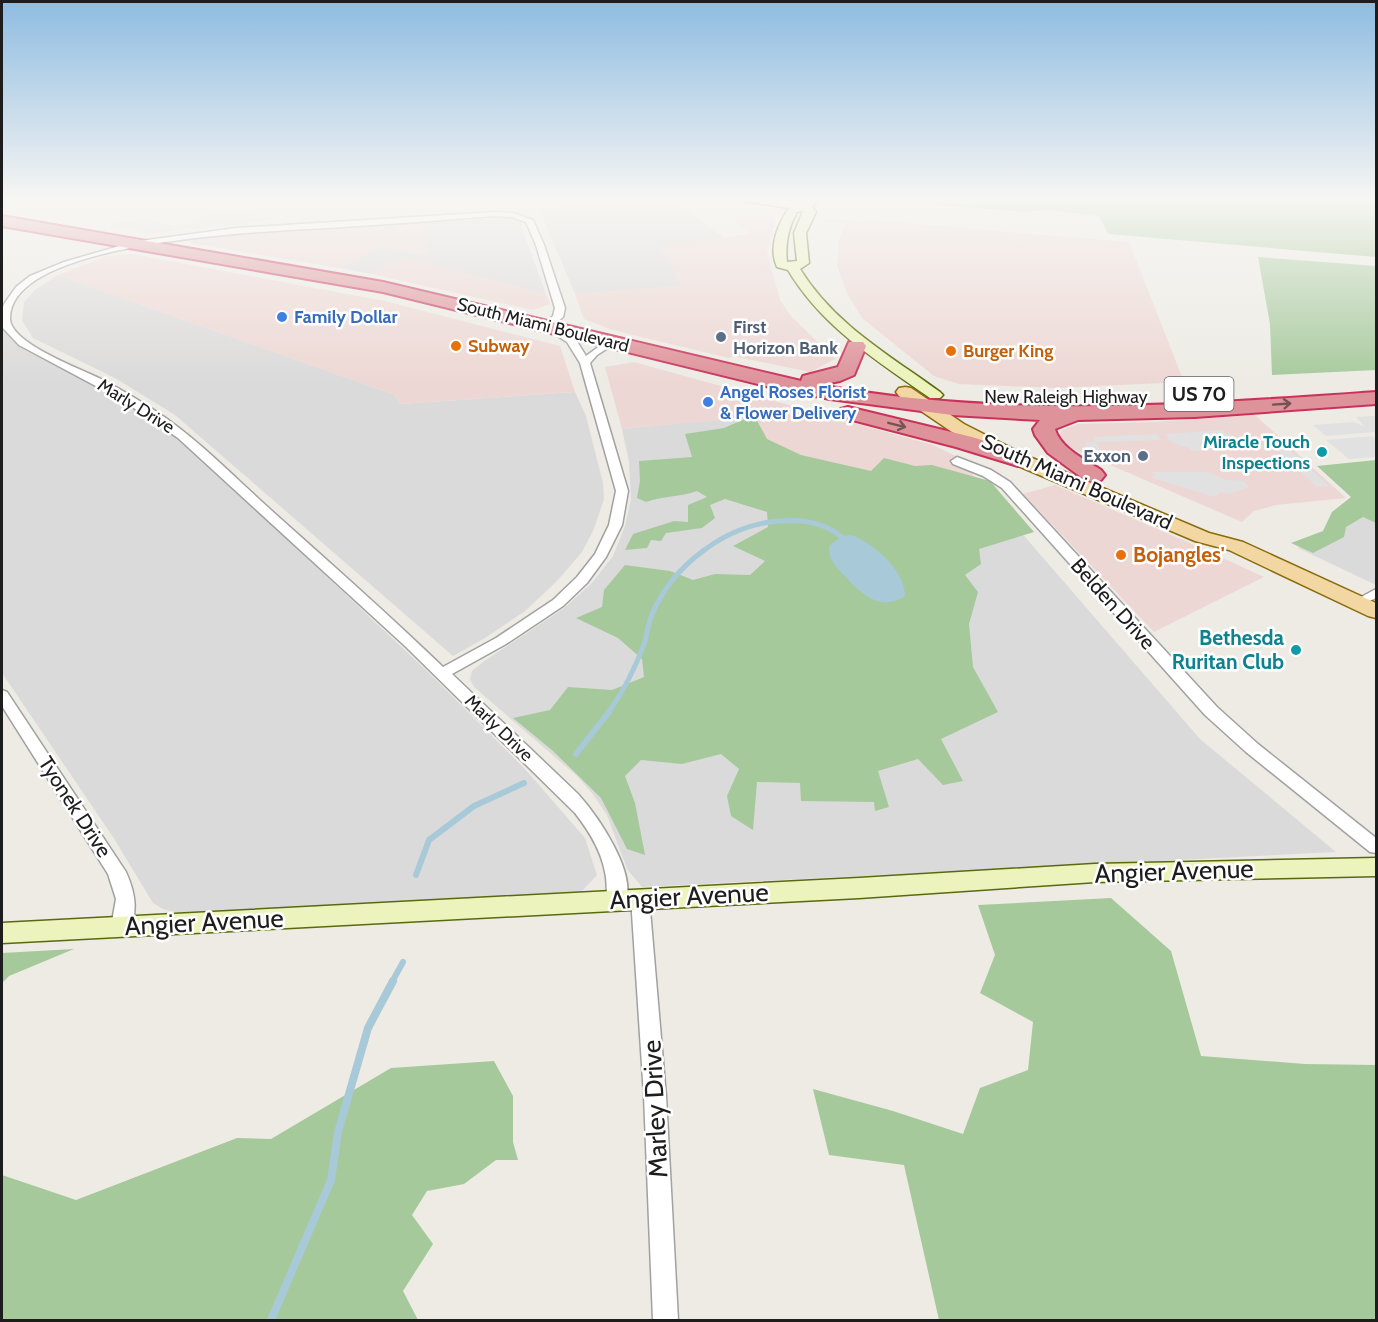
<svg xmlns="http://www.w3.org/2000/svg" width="1378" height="1322" font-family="Cabin,sans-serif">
<rect width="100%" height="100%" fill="#edebe4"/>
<g fill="#dbdada">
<path d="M674,199L724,238L660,246L683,286L575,294L539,208Z"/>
<path d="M518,217L546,294L401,257L371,274L339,268L381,247L429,255L424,223Z"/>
<path d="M58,275L395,395L400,404L575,392L586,416L603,483L604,499L594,529L582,552L557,581L525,611L485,638L453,656L175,415L115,378L33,338L22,320L24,302L35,290Z"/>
<path d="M2,320L9,336L23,347L134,404L198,456L290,542L428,672L525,769L585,838L597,875L581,892L179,913L163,909L153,903L113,837L2,673Z"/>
<path d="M751,416L821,541L1019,530L1200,739L1336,852L642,887L627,869L607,815L592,793L577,776L474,687L470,679L472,671L483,662L563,609L591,584L613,556L625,526L631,499L629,462L622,429Z"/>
<path d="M1376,477V585L1298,548L1369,509Z"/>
</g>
<g fill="#edd7d4">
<path d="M771,216L776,219L767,251L780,300L790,315L835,359L810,372L733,356L729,358L612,330L584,319L575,294L682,286L660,246L750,234L734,220Z"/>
<path d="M825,219L867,222L868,220L1129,242L1184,382L1057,388L959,384L934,376L862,318L847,293L837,266L839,241L846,224L824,222Z"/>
<path d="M424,223L430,255L381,247L339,268L190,243L195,237L212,236Z"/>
<path d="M132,254L385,301L560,346L575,392L400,404L395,395L58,275L107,256Z"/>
<path d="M401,257L546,294L550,304L533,310L371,274Z"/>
<path d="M634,362L933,445L958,457L1019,530L820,542L751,417L622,429L605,367Z"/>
<path d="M1255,415L1346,498L1276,505L1254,511L1242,522L1071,448L1062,442L1059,436L1062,430L1078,424L1152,422Z"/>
<path d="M1055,485L1199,547L1264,577L1154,632L1023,494Z"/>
</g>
<g fill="#a6c99c">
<path d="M849,198H1376V257L1108,234L1099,216L1048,210L1023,212L881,201L843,203Z"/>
<path d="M1258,257L1376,266V370L1272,375L1270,324Z"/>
<path d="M754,415L767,439L801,455L871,471L884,458L915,466L932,465L990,481L1034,532L979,549L981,564L965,575L978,592L969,624L973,667L998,712L941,739L963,781L943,785L918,759L878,771L889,807L875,811L874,802L801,801L800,783L757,782L753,830L731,816L727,796L739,769L721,754L682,764L641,760L625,776L635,803L645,855L627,849L601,798L553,751L513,718L550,710L568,687L612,690L644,677L642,659L618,638L576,618L602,607L604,590L625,565L670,571L693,580L715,574L750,575L765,561L733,546L768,527L767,512L725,499L710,505L715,518L702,528L666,533L661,541L651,540L647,548L625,550L633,534L674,521L688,522V505L707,497L697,491C680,497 663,496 646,502L637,498L640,481L639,461L692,457L685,434L724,428Z"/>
<path d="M1376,460V523L1363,517L1346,527L1344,537L1313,553L1291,543L1323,531L1332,512L1351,497L1317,466Z"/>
<path d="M1111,898L1171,951L1201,1056L1305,1064L1376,1065V1320H939L904,1165L829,1155L813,1089L893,1111L963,1134L980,1088L1028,1070L1033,1022L980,993L995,955L978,905Z"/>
<path d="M74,949L9,976L2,983V953Z"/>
<path d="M494,1061L513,1096V1142L518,1160H496L464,1184L427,1191L412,1215L433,1244L403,1291L418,1320H2V1175L76,1200L237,1138L271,1139L391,1068Z"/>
</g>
<g fill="#e1e1e1">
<path d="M220,211L277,218L267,221L248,222L247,225L193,229L192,227L154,234L132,230L136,227L127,229L111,226L123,221L131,222L139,219L174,226L170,228L172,229L192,224Z"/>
<path d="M1375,416L1376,432L1326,436L1313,425L1354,422L1365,427L1356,417Z"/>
<path d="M1222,430L1226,434L1232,435L1239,442L1235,443L1239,448L1192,451L1186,446H1180L1167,439L1168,438L1165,434Z"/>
<path d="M1156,434L1161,440L1096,442L1104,455H1092L1084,442H1095L1093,437Z"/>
<path d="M1373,436L1376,439V457L1349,459L1326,440Z"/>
<path d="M1281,442L1329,486L1317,487L1270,443Z"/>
<path d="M1152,472H1208L1226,480L1243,481L1250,487L1228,494L1220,492L1215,497L1152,478L1155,475Z"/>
</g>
<path fill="#a8c9d7" d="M852,535C874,544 905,570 905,596C881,612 862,595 846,577C837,568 828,560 829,546L842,536Z"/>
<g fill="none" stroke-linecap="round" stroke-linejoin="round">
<path stroke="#a8c9d7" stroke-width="5" d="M608,713C623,692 635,669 644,644C647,635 648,625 651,617C671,566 727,523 782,521C805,519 830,524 846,541"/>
<g stroke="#a8c9d7" stroke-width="6">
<path d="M576,754L609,712"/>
<path d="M416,875L429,840L474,806L524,783"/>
<path d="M392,982L403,962"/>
</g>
<path stroke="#a8c9d7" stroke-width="8" d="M271,1320L331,1180L338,1132L368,1028L393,981"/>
<g stroke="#a1a1a1" stroke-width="3">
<g id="street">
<path d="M494,212L513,213L533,220L544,245L565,308L563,317L553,326L575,338L586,356L608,340L617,342L597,355L590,363L628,491L622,525L606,557L587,583L563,606L506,644L452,674L578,794C597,815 640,876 624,905L617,907L610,905C605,896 608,883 605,872C601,850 589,831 575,813L405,646L178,438L122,400L19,345L2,327V311L4,304L16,287L30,276L64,262L133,242L236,228ZM494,216L512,217L526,222L536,245L555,308L553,316L542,326L567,342L580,363L616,491L609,525L595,554L577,577L553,600L496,638L443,667C387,613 329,562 271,510C234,477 199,440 157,412C139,400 120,389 101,379C81,369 9,343 10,318C11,237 285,231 343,227C393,224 444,220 494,216Z"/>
<path d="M957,457L991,470L1010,482L1217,707L1258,744L1376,838V853L1370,852L1246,752L1205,715L1002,488L983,476L953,464L951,461Z"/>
<path d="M1376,589V598L1359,606L1352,602Z"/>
<path d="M2,690L7,692L126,872C135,892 139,912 128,932L121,934L114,932L111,927L116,899L108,874L2,706Z"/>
<path d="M640,891L647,893L649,898L666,1096L678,1320H653L644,1096L631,898L633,893Z"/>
</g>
</g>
<g stroke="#596a0e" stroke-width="3">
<g id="secondary">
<path d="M739,198H769L803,203L808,198H820L812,207L816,212L806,233L809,263L800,269C834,324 889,355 940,392L943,395L940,398H930C876,360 822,327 788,270L777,267C768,247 778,224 789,208L744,201ZM803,211L794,233L797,261L787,262C785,244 788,228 797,212Z"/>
<path d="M1376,858V876L1095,882L859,898L2,943V923L859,878L1095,864Z"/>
</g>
</g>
<g stroke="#896a0d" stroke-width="3">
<path id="primary" d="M905,387L911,388L964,424L1025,455L1209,533L1243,542L1376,603V618L1368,616L1229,550L1195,541L1011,463L952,432L899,396L896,392L899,388Z"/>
</g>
<g stroke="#c9335b" stroke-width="4">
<g id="highway">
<path d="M2,216L383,282L801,381L803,376L838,367L849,342H863L866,346L854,375L840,381L820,385C1007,419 1188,405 1376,392V404L1195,417L1078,420L1055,429C1060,448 1086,460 1101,470L1105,475L1101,480L1093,482L1085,480L1048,453L1035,435L1033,429L1040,420L952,415L830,399L770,387L383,292L2,226Z"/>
<path d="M848,407L972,437L1026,454L1029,459L1026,464L1018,466L956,447L841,417L837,413L841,409Z"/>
</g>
</g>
<use href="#street" fill="#fff" fill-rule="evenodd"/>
<use href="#secondary" fill="#ecf3bc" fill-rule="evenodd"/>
<use href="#primary" fill="#f3d7a3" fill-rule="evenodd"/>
<use href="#highway" fill="#de929a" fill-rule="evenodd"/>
</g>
<defs><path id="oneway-shaft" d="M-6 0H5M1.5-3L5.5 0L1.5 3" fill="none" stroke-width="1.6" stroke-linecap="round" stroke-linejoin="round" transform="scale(1.5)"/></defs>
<g stroke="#745255">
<use href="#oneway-shaft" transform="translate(1282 404) rotate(-4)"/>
<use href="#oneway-shaft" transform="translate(897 425) rotate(14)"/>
</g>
<linearGradient id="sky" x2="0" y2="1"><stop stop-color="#8ebce1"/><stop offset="0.52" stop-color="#f7f6f3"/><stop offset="1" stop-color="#f7f6f3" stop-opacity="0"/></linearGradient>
<rect width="1378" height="383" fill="url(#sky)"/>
<g fill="#3f7fe0" stroke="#fff" stroke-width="2">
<circle cx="282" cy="317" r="6"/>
<circle cx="708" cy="402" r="6"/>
</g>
<g fill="#5c6f8a" stroke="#fff" stroke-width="2">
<circle cx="721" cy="337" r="6"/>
<circle cx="1143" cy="456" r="6"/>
</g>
<g fill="#e8710a" stroke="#fff" stroke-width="2">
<circle cx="456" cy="346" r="6"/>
<circle cx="951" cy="351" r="6"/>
<circle cx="1121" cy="555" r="6"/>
</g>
<g fill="#0f9aa8" stroke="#fff" stroke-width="2">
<circle cx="1322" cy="452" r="6"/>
<circle cx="1296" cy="650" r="6"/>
</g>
<g text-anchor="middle" stroke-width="5" stroke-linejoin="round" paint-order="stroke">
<g font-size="18" font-weight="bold" fill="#366cbe" stroke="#fff" text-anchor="start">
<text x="294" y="323">Family Dollar</text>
<text x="720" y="398">Angel Roses Florist<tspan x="720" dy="21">&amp; Flower Delivery</tspan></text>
</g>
<g font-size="18" fill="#1d1d1d" stroke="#fff">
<text transform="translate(543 325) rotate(14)" y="6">South Miami Boulevard</text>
<text x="1066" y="403">New Raleigh Highway</text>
<text transform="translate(136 406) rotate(32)" y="6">Marly Drive</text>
<text transform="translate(499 728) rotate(44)" y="6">Marly Drive</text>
</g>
<g font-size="18" font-weight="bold" fill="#4e5e75" stroke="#fff" text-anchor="start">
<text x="733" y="333">First<tspan x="733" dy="21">Horizon Bank</tspan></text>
<text x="1131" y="462" text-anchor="end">Exxon</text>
</g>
<g font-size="18" font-weight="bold" fill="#c56008" stroke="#fff" text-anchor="start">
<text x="468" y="352">Subway</text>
<text x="963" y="357">Burger King</text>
</g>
<g font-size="18" font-weight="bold" fill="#0d838f" stroke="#fff" text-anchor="end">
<text x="1310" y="448">Miracle Touch<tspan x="1310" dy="21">Inspections</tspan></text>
</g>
<rect fill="#fff" stroke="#616161" stroke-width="1.5" x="1164.5" y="377" width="69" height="34" rx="4.5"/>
<g font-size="20" font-weight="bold" fill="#1d1d1d">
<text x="1199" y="401">US 70</text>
</g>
<g font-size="21" fill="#1d1d1d" stroke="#fff">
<text transform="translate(1077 482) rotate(24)" y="7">South Miami Boulevard</text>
<text transform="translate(1113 604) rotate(48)" y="7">Belden Drive</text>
<text transform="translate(75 807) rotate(57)" y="7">Tyonek Drive</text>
</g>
<g font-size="21" font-weight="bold" fill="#c56008" stroke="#fff" text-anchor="start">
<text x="1133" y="562">Bojangles'</text>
</g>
<g font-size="21" font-weight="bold" fill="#0d838f" stroke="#fff" text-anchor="end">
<text x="1284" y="645">Bethesda<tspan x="1284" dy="24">Ruritan Club</tspan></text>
</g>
<g font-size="26" fill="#1d1d1d" stroke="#fff">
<text transform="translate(1174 871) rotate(-2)" y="9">Angier Avenue</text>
<text transform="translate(689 896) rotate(-3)" y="9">Angier Avenue</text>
<text transform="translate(204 922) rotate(-3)" y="9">Angier Avenue</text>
<text transform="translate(655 1109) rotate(-93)" y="9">Marley Drive</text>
</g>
</g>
<rect width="1378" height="1322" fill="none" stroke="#1d1d1d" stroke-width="6"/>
</svg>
